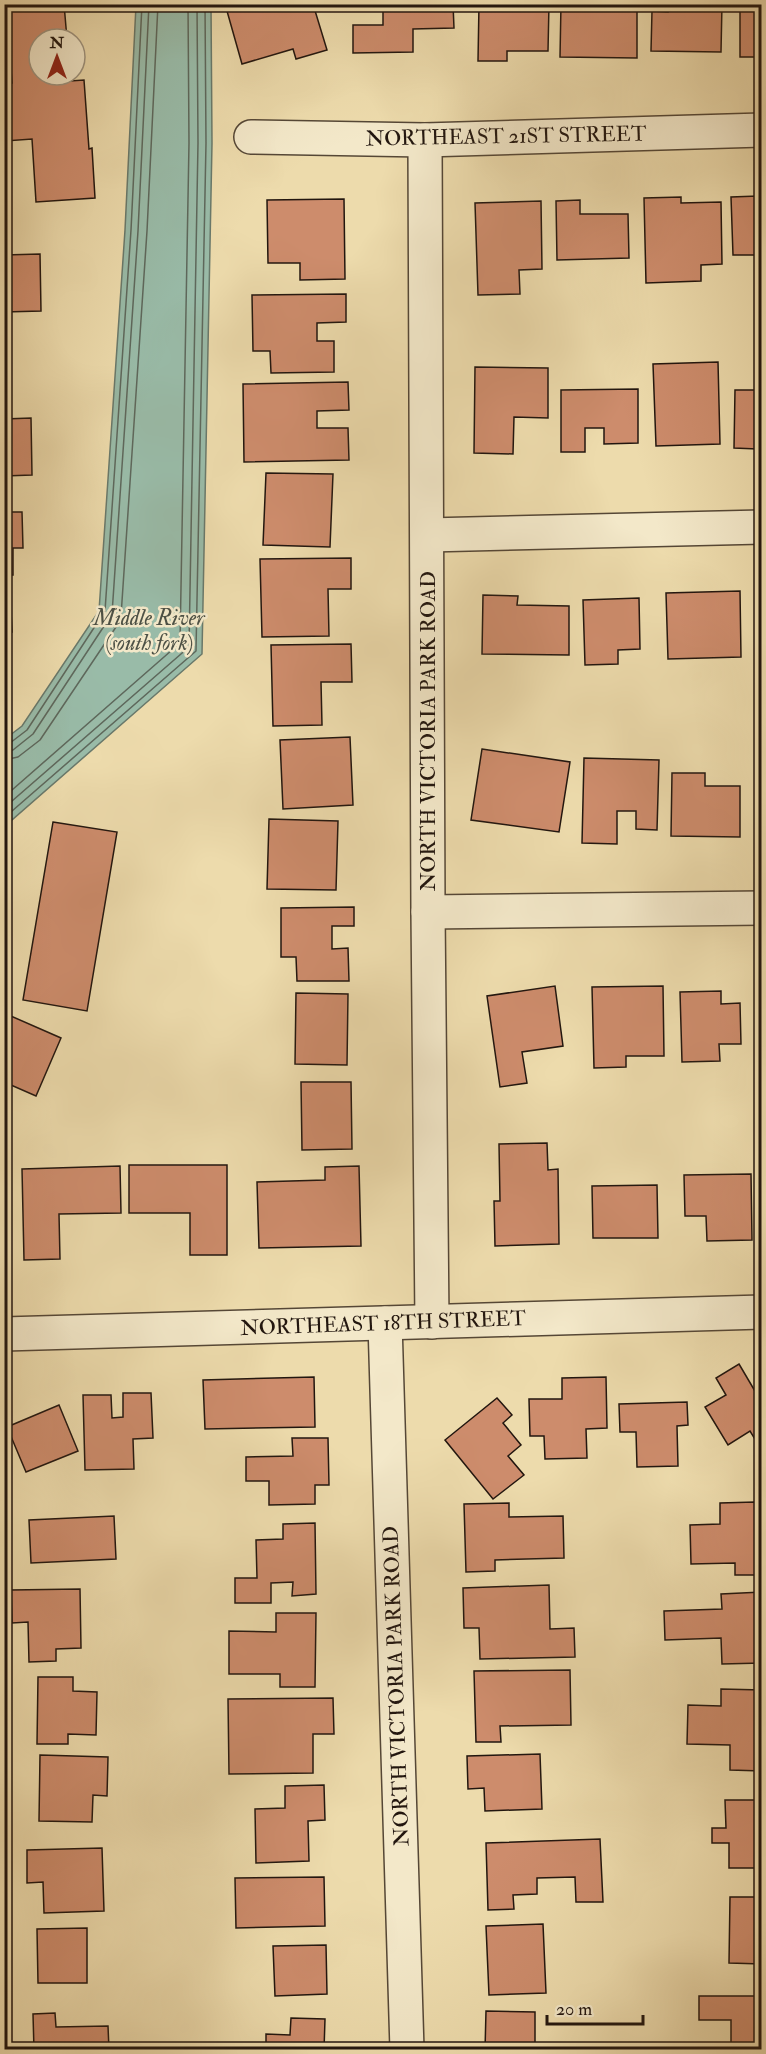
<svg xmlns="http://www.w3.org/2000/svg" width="766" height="2054" font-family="'IM FELL Double Pica',serif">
<rect width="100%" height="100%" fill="#eddbac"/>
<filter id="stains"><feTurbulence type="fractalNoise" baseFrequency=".00333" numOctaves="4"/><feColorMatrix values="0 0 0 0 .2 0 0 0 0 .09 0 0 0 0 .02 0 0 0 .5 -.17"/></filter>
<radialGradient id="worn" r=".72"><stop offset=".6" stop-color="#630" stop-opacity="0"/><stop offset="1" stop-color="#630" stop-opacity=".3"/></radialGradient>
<path fill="#99bba8" stroke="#69796b" stroke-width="1.5" d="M136,5H211L212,143L202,654L5,826V739L22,726L99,611L125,230Z"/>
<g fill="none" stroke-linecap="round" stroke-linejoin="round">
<g stroke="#5e685c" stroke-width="1.5">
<path d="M4,744L10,743L27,730L105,611L131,230L142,4"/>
<path d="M4,751L13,750L33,734L112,614L138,231L149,4"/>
<path d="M4,760L18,757L40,740L118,624L121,616L147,231L158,4"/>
<path d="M4,797L180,643L189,143L188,4"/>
<path d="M4,808L189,647L198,143L197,4"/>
<path d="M4,818L196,651L206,143L205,4"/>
</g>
</g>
<g fill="#cd8c6c" stroke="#22160f" stroke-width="1.5">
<path d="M6,4H64L67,39H39V75H69L70,81L84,80L89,149L92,148L95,198L36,202L32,139L5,141L4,83H12Z"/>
<path d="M225,4H313L327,50L296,59L293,49L242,64Z"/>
<path d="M383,4H453L454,28L413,29V52L353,53V25H383Z"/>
<path d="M479,4H549L548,51H507V61H478Z"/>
<path d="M561,4H637V58L560,57Z"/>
<path d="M668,4H722L721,52L651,51L652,11L668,12Z"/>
<path d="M740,4H762L761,57H740Z"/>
<path d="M758,196V206H762V267H760L759,255H733L731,197Z"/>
<path d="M681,197V203L721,202L722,264L701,265V281L646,283L644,198Z"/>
<path d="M344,199L345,279L300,280V263H268L267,200Z"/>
<path d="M580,200V214H628L629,258L557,260L556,201Z"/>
<path d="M541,201L542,269L519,270L520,294L478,295L475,203Z"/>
<path d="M40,254L41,311L4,312V255Z"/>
<path d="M346,294V322L317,323V341H334V372L271,373L270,351H253L252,295Z"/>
<path d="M4,328H8L10,385H4Z"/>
<path d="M718,362L720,444L656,446L653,364Z"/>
<path d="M475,367L548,368V418L514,417L513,454L474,453Z"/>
<path d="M755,375H762V436H757V449L734,448L735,390H755Z"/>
<path d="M348,382L349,410L317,411V428H348L349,460L244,462L243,384Z"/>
<path d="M638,389V443L604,444V428H585V452H561V390Z"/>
<path d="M31,418L32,475L4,476V419Z"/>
<path d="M266,473L333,474L330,547L263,545Z"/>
<path d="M4,512H22L23,548H13V575H4Z"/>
<path d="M351,558V589H328L329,636L262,637L260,559Z"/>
<path d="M10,589L12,632H4V590Z"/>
<path d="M740,591L741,657L668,659L666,593Z"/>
<path d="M483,595L518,596L517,605L569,606V655L482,654Z"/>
<path d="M639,598L640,649L618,650V664L585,665L583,600Z"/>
<path d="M351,644L352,682H321L322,725L273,726L271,645Z"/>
<path d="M350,737L353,805L283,809L280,740Z"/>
<path d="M482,749L570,762L559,832L471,820Z"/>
<path d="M584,758L659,760L657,830L636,829V811H617V844L582,843Z"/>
<path d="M672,773H705V786H740V837L671,836Z"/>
<path d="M758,793H762V832H760Z"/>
<path d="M269,819L338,821L336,890L267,889Z"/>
<path d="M53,822L117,832L87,1011L23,1000Z"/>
<path d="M354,907V926H332V949L348,948L349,981H297L296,957H281V908Z"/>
<path d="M555,986L563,1046L522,1052L527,1083L500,1087L487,996Z"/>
<path d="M663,986L664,1056H626V1067L594,1068L592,987Z"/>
<path d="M721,991V1004L740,1003L741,1044H719L720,1061L682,1062L680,992Z"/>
<path d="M296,993L348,994L347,1065L295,1064Z"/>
<path d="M4,1013L61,1038L36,1096L4,1082Z"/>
<path d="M301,1082H351L352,1149L302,1150Z"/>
<path d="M547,1143L548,1170L558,1169L559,1244L495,1246L494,1201H500L499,1144Z"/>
<path d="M129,1165H227V1255H190V1213H129Z"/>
<path d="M120,1166L121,1213L59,1214L60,1259L24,1260L22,1169Z"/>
<path d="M359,1166L361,1246L259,1248L257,1182L325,1180V1167Z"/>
<path d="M751,1174L752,1240L707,1241L706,1216H685L684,1175Z"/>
<path d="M657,1185L658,1238H593L592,1186Z"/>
<path d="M739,1364L762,1403L761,1449L750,1431L728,1445L705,1407L726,1395L716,1378Z"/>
<path d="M314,1377L315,1427L205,1429L203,1380Z"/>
<path d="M606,1377L607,1428L586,1429L587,1458L545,1459L544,1436H530L529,1399H562V1378Z"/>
<path d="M123,1393H151L153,1438L133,1439L134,1469L85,1470L83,1395H111L112,1418L123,1417Z"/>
<path d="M497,1398L512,1415L503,1423L521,1445L508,1456L524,1475L493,1499L445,1440Z"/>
<path d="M687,1402L688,1425L677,1426L678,1466L637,1467L636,1432H620L619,1404Z"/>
<path d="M59,1405L78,1451L26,1472L7,1427Z"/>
<path d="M292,1438H328L329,1485H315V1504L269,1505V1481H246V1457L293,1456Z"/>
<path d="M755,1502L758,1575H735V1563L691,1564L690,1525L720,1524V1503Z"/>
<path d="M509,1503V1517L563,1516L564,1558L495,1560V1571L466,1572L464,1504Z"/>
<path d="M114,1516L116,1559L31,1563L29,1520Z"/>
<path d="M315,1523L316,1594L292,1596L293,1582L271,1583V1603H235V1578H257L256,1540L283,1539V1524Z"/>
<path d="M549,1585L550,1629L574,1628L575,1657L480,1659L479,1628H464L463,1588Z"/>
<path d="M80,1589L81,1648L56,1649V1661L29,1662L28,1622L12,1623L11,1590Z"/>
<path d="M762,1592V1663L722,1664L721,1638L665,1640L664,1611L722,1609L721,1594Z"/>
<path d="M276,1613H316L315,1687H280V1674H229V1631L276,1632Z"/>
<path d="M570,1670L571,1725L500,1726L501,1742H476L474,1671Z"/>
<path d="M38,1677H73V1691L97,1692L96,1735L68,1734V1744H37Z"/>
<path d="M721,1689L762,1690V1771L730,1770V1745L687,1744L688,1705L721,1706Z"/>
<path d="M333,1698L334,1734H313V1773L229,1774L228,1699Z"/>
<path d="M540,1754L542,1809L485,1811L484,1788L468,1789L467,1756Z"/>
<path d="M40,1755L108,1757L107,1796L93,1795L92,1822L39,1821Z"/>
<path d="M324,1785L325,1820L308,1821L309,1861L256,1863L255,1809L285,1808V1786Z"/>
<path d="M725,1800H762V1868H729V1843H712V1828H726Z"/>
<path d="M600,1839L603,1902H576L575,1877L537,1878V1894L513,1895L514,1909L488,1910L486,1843Z"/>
<path d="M102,1848L104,1911L44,1913L43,1882L27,1883V1850Z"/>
<path d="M324,1877L325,1926L236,1928L235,1878Z"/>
<path d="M730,1897H762V1964L729,1963Z"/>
<path d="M543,1924L546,1993L489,1995L486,1926Z"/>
<path d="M87,1928V1983H38L37,1929Z"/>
<path d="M326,1945L327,1994L275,1996L273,1946Z"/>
<path d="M699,1996H762V2050H731V2020H699Z"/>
<path d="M486,2011L535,2012V2050H485Z"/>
<path d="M55,2013L56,2027L108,2026L109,2050H34L33,2014Z"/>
<path d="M291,2018L325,2019L324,2050H266V2034L290,2035Z"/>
</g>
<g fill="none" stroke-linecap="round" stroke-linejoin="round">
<g stroke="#554736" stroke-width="36">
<g id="minor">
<path d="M251,137L425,140L762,130"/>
<path d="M425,140L428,912L432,1322"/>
<path d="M428,535L762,527"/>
<path d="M428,912L762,908"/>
<path d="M385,1323L407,2050"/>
<path d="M4,1334L762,1312"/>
</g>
</g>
<use href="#minor" stroke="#f3e8c9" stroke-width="33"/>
</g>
<g text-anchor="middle" stroke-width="5" stroke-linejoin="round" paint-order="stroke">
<g font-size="21" fill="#22160f" stroke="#f3e8c9">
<text transform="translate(506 136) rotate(-1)" y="7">NORTHEAST 21ST STREET</text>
<text transform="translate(428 731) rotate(-90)" y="7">NORTH VICTORIA PARK ROAD</text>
<text transform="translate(383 1323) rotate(-2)" y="7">NORTHEAST 18TH STREET</text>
<text transform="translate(396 1686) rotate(-92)" y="7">NORTH VICTORIA PARK ROAD</text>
</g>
<g font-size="22" font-style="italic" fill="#4c5045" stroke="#f3e8c9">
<text x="149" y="625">Middle River<tspan x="149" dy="25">(south fork)</tspan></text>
</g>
</g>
<rect width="766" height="2054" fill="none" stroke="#eddbac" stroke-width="24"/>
<rect x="6" y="6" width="754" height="2042" fill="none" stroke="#22160f" stroke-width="3"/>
<rect x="12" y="12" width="742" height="2030" fill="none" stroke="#22160f" stroke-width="1.5"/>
<g transform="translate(57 57)"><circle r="28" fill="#f3e8c9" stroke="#9f947f" stroke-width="1.5"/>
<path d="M0-4.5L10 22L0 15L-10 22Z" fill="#8f2418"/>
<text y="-9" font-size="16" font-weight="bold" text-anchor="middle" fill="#22160f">N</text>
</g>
<path d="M547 2015v9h96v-9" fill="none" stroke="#22160f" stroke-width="3"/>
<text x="556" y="2015" font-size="18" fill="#22160f" stroke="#f3e8c9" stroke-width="4.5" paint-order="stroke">20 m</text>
<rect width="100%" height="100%" filter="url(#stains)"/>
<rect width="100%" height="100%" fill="url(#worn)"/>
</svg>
